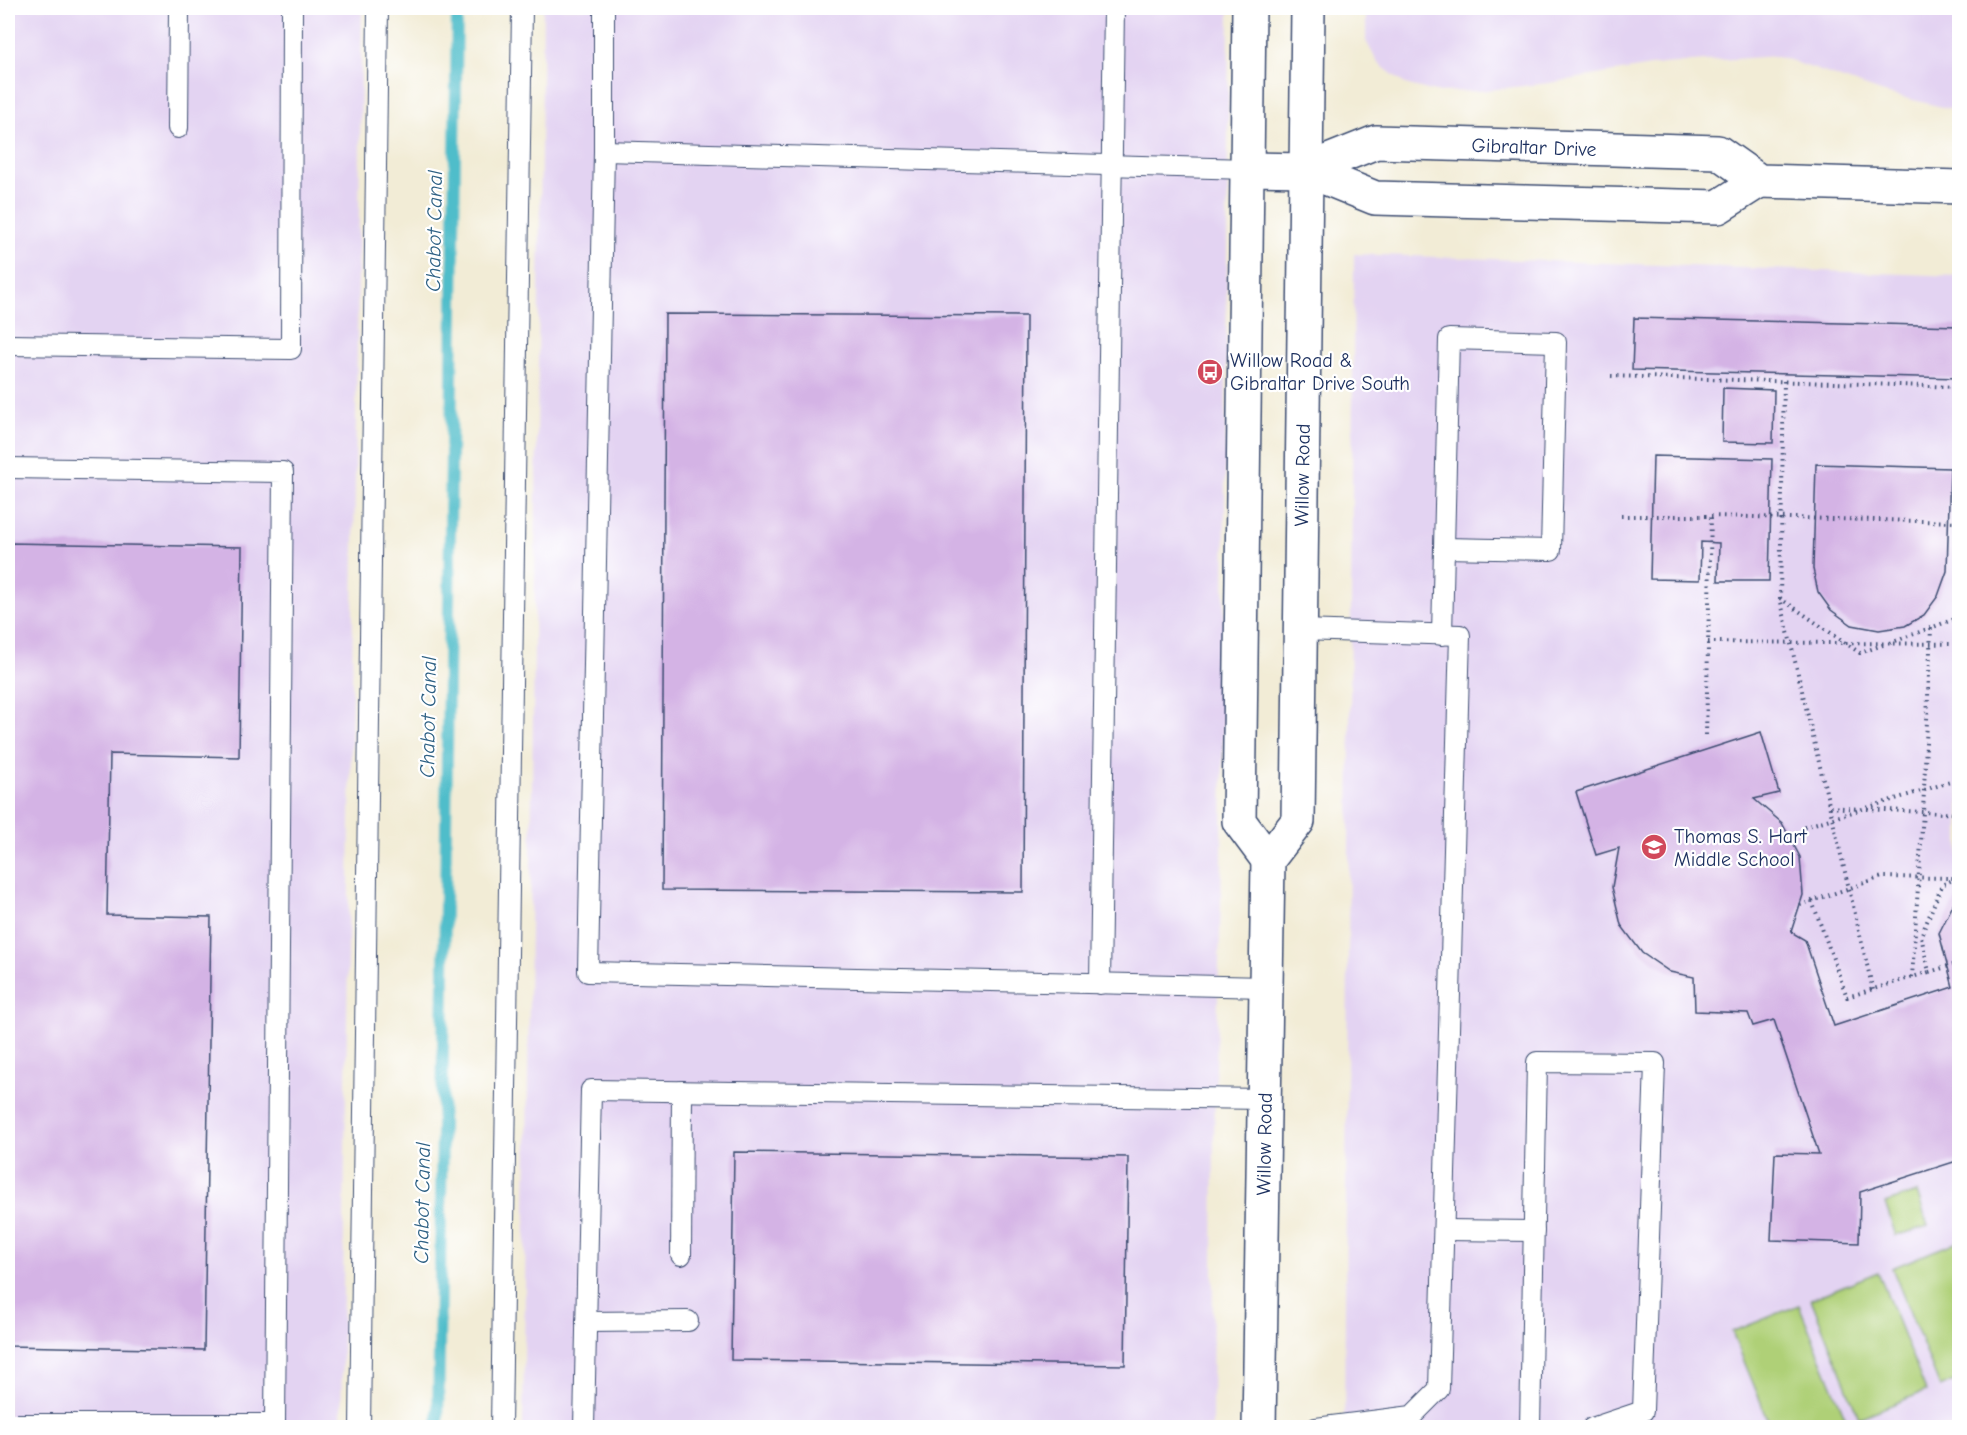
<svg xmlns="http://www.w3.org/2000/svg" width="1967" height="1435" font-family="'Comic Neue',sans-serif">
<rect width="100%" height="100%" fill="#fff"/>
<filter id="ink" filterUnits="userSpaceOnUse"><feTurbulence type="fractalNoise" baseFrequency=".0167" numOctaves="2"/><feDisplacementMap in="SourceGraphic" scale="12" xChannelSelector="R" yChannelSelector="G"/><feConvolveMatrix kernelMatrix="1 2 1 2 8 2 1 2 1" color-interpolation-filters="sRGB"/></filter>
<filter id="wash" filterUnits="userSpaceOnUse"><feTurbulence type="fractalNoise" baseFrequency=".008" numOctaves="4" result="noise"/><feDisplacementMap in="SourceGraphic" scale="24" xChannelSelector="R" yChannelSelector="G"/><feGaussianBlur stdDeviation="1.35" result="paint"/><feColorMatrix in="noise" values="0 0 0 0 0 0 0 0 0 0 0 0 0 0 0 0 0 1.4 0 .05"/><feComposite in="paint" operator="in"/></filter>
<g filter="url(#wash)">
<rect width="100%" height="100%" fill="#f2ecd6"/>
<g fill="#e3d3f2">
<path d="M8,8H362L341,1427H8Z"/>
<path d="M543,8H1229L1222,863L1214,1135L1212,1427L523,1428Z"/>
<path d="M1366,8H1959V111L1884,93L1777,56L1663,64L1549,83L1479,91L1435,92L1405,84L1378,63L1366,41Z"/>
<path d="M1354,254L1959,276V1427L1344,1428Z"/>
</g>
<g fill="#afd077" stroke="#65806a" stroke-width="1.5">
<path d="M1917,1192L1928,1226L1896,1236L1885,1203Z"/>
<path d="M1958,1241L1959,1379L1940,1387L1892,1268Z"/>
<path d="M1878,1272L1926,1391L1859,1418L1811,1299Z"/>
<path d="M1799,1305L1848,1424L1838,1427H1771L1732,1332Z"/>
</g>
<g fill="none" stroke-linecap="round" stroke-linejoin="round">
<path stroke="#50bdca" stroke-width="12" d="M438,1428L457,8"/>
</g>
<g id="blocks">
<g fill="#d4b3e5">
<path d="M665,314L1026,316L1023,892L662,890Z"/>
<path d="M1634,318L1960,326V378L1632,370Z"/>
<path d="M1723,388L1774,390L1773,443L1722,442Z"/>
<path d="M1653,456L1772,459L1769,581H1718L1719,543L1701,542L1700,580L1650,579Z"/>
<path d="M1816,464L1950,468L1947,571L1938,596L1924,615L1905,626L1879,630L1852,625L1831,610L1818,592L1813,569Z"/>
<path d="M8,543L242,547L239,757L110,754L107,915L211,917L204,1350L8,1346Z"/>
<path d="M1761,732L1779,793L1754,799L1782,823L1800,857L1803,895L1791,932L1805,940L1834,1026L1953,987L1939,933L1960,891V1160L1860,1192L1859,1243L1771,1240L1775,1153L1819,1154L1774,1020L1753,1026L1748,1013L1695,1011L1694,977L1670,972L1642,953L1621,925L1612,887L1619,848L1596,855L1576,792Z"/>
<path d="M734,1152L1128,1157L1125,1365L731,1360Z"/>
</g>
</g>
</g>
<g filter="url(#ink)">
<use href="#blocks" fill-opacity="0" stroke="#3b4b70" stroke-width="1.5"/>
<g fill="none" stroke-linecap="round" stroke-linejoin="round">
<g stroke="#3b4b70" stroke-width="22">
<g id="service">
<path d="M604,8V151L588,972L1266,987"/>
<path d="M178,128L179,8"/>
<path d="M604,151L1247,169"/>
<path d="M8,345L291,349L292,8"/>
<path d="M8,468L283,472L275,1424H8"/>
<path d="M1301,630L1460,635L1439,1389L1412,1416L1316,1428"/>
<path d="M1442,635L1444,548L1551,550L1556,342L1449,339L1444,548"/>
<path d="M1100,984L1114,8"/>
<path d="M1444,1230L1534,1231"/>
<path d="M681,1255L682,1091"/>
<path d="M586,1322L688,1321"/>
<path d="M360,1428L378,8"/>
<path d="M501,1428L522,8"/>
<path d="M584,1428L591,1090L1265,1099"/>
<path d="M1530,1428L1537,1062L1655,1063L1643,1411L1592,1428"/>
</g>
</g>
<g stroke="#3b4b70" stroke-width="36">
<g id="tertiary">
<path d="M1249,8L1239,821L1268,860"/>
<path d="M1247,169L1306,170L1375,198L1718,207L1759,181"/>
<path d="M1306,170L1376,142L1718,152L1759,181L1960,187"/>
<path d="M1259,1428L1268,860L1298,821L1308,8"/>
</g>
</g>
<g stroke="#3b4b70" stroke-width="4" stroke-dasharray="1.5 4.5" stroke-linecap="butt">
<path d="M1611,376L1960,387"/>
<path d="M1784,381L1780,598L1873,990"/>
<path d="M1621,516H1711L1960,522"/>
<path d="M1780,598L1860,653L1883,645"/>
<path d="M1708,642L1960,644"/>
<path d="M1890,643L1960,617"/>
<path d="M1706,735L1711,516"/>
<path d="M1830,807L1860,809"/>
<path d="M1867,809L1960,814"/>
<path d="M1804,827L1960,779"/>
<path d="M1812,901L1847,997L1929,972L1921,936L1942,885L1960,876"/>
<path d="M1800,905L1882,877L1953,878"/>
<path d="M1929,972L1960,963"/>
<path d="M1912,977L1923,812L1931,628"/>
</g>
<use href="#service" stroke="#fff" stroke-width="20"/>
<use href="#tertiary" stroke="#fff" stroke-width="33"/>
</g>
</g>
<defs>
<g id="bus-disc" transform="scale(1.35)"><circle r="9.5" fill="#d1495b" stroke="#fff"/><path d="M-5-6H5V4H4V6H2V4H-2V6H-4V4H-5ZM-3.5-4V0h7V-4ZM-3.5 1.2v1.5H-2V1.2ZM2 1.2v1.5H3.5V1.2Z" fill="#fff"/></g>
<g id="school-disc" transform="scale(1.35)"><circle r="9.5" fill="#d1495b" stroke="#fff"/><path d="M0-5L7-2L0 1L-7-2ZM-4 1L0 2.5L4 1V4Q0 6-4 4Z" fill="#fff"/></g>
</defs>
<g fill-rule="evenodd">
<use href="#bus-disc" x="1210" y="372"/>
<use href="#school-disc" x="1654" y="847"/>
</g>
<g text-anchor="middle" stroke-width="4.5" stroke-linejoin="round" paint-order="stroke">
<g font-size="20" fill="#1b2f5e" stroke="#fff">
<text transform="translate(1534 147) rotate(2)" y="7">Gibraltar Drive</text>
<text transform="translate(1302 475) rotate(-89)" y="7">Willow Road</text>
<text transform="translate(1264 1144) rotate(-89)" y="7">Willow Road</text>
</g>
<g font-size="20" fill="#1b2f5e" stroke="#fff" text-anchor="start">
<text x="1230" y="367">Willow Road &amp;<tspan x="1230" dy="23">Gibraltar Drive South</tspan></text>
<text x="1674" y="843">Thomas S. Hart<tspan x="1674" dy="23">Middle School</tspan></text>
</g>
<g font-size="21" font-style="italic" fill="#2e6184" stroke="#fff">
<text transform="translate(434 231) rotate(-89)" y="7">Chabot Canal</text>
<text transform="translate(428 717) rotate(-89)" y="7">Chabot Canal</text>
<text transform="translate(422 1203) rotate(-89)" y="7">Chabot Canal</text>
</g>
</g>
<rect width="1967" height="1435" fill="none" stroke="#fff" stroke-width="30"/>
</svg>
